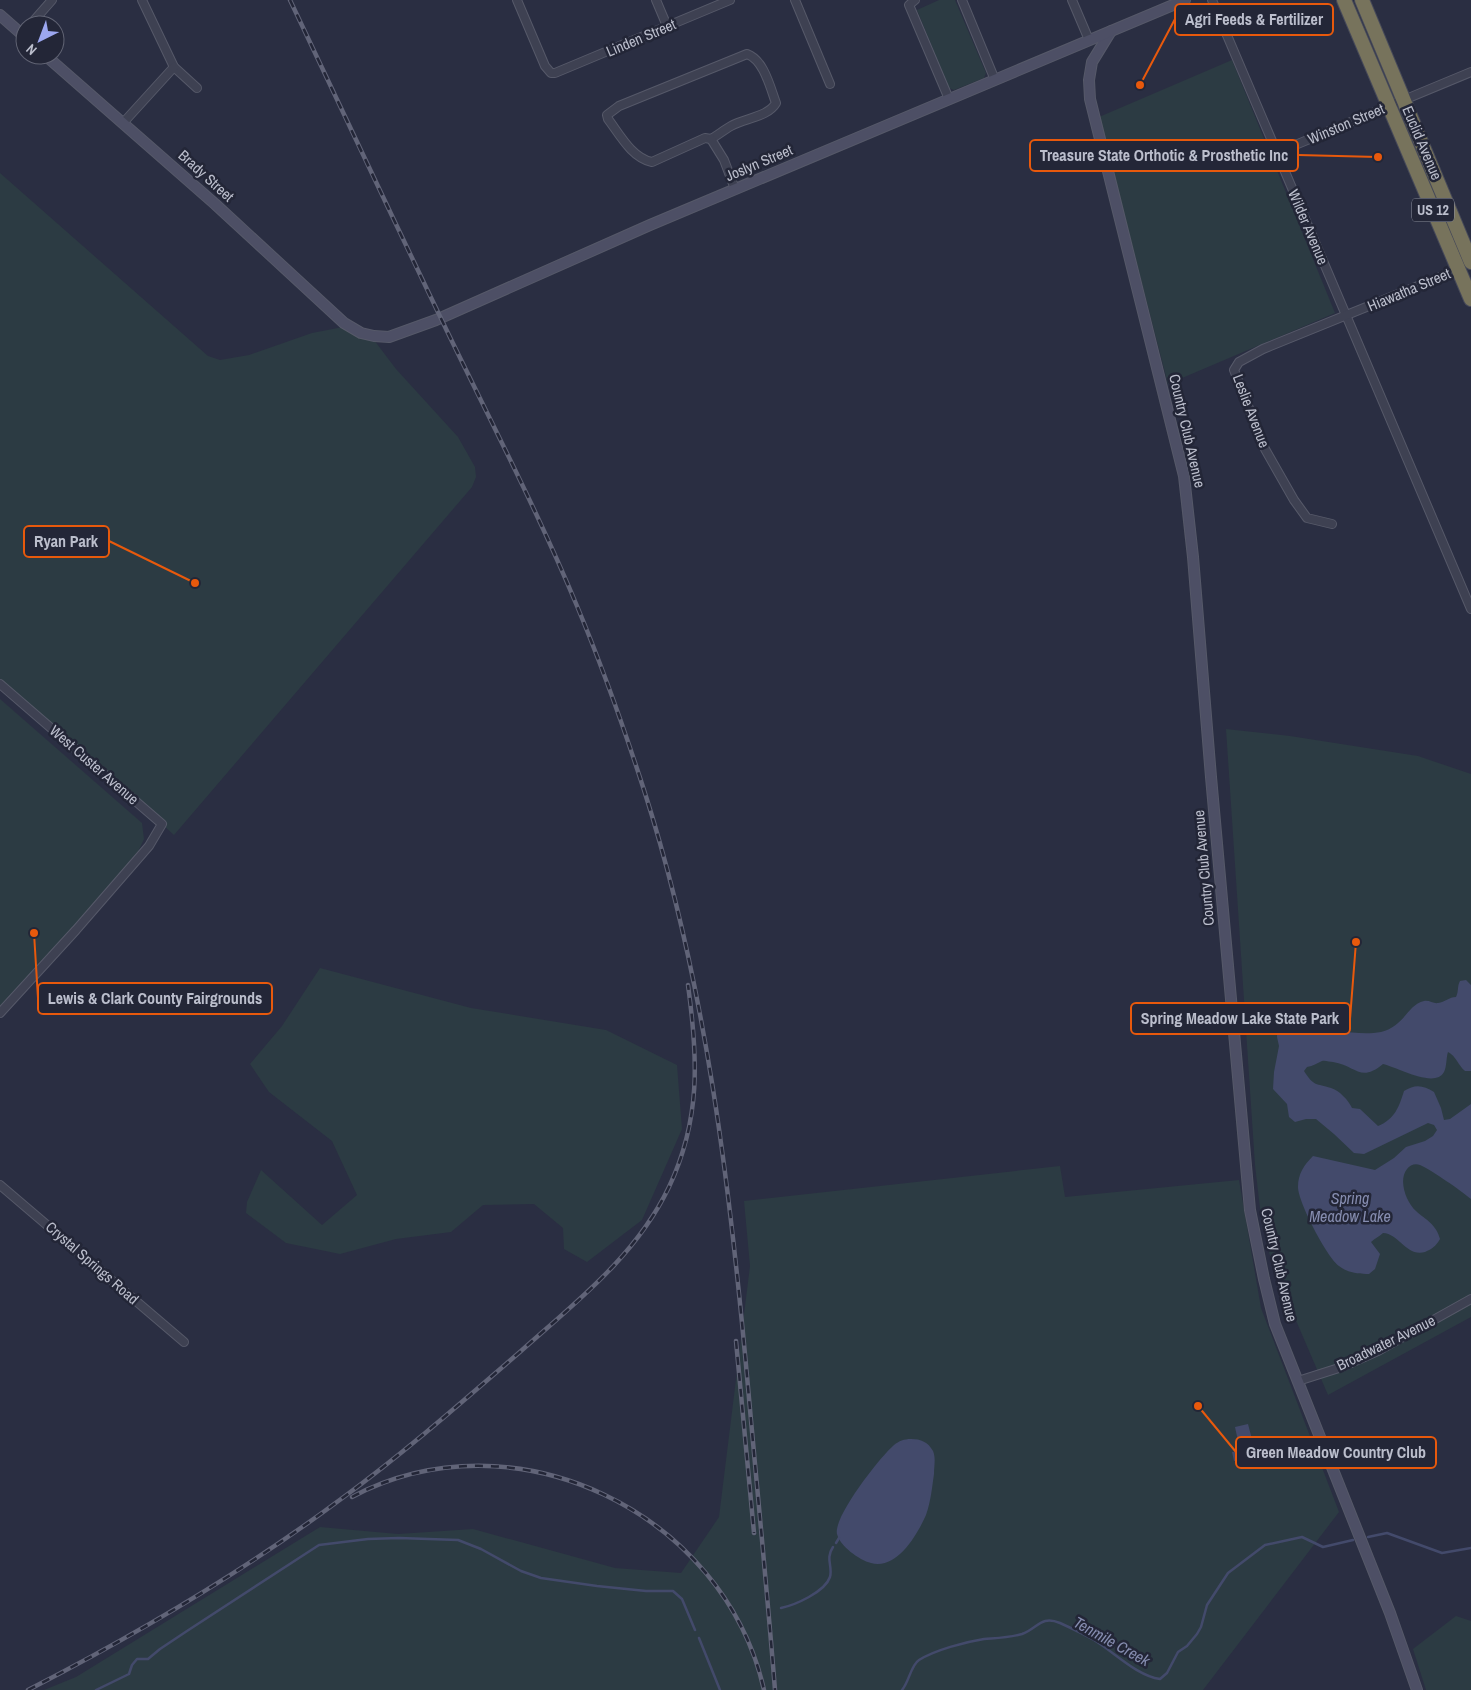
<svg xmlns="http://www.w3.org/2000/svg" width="1471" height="1690" font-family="'Archivo Narrow',sans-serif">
<rect width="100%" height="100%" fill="#2a2e42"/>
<g fill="#2c3b43">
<path d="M939,0H955L986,73L984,78L954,90L949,88L917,10Z"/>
<path d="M1232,60L1335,313L1168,384L1099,117Z"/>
<path d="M0,173L208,356L220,360L249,355L312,333L343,327L374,340L396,369L458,437L475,467L476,477L472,487L174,835L0,679Z"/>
<path d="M0,699L142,823L144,839L137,854L0,1011Z"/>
<path d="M1226,729L1290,736L1418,756L1471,774V1317L1328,1395L1276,1274L1267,1246L1261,1217L1255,1165Z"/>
<path d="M320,968L471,1008L606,1030L677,1065L682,1129L642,1220L587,1262L564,1249L563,1228L534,1204L483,1205L451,1232L396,1239L340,1254L286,1243L246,1213L247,1202L261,1170L322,1225L357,1195L332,1141L269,1092L250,1064L282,1026Z"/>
<path d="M1060,1166L1065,1197L1239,1180L1261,1308L1339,1512L1203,1690H44L76,1677L320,1527L398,1534L473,1529L615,1568L681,1573L719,1517L750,1266L744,1201Z"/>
<path d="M1456,1616L1471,1621V1690H1426L1413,1649Z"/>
</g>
<g fill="#434a6b">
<path d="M1466,980L1471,985V1071H1465C1458,1065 1456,1056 1448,1052C1446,1058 1447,1066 1444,1072C1435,1089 1397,1067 1383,1064C1360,1083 1357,1066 1333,1062C1330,1062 1325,1060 1322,1061C1317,1063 1313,1066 1307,1067L1304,1071C1314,1087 1316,1083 1331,1088C1339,1090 1349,1101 1352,1108L1360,1109L1378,1126C1395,1119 1399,1107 1404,1091C1415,1084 1423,1085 1434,1092L1441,1108L1444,1120L1450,1119L1471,1104V1199C1460,1190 1433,1171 1420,1165C1415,1163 1410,1165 1407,1169C1398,1180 1406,1202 1416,1211C1426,1220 1436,1224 1440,1239C1436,1246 1432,1249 1425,1252C1406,1257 1400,1234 1383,1233C1379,1237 1375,1238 1371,1242L1380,1254L1375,1269L1369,1274C1359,1274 1348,1273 1339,1266C1327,1257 1298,1202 1298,1187C1298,1174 1304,1165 1313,1156L1375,1170L1394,1158L1406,1147L1425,1141L1433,1136L1437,1130L1434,1125L1428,1123L1364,1154L1354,1153L1334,1134L1316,1119H1306L1295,1122L1289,1117L1287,1104L1273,1089L1274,1072L1279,1046L1277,1037L1278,1017C1290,1018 1300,1022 1312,1025C1331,1030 1361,1036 1381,1032C1405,1026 1407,1005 1424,1001C1429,1000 1434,1004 1438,1003C1445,1002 1449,997 1456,997C1459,991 1457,986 1460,981Z"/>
<path d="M1248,1424L1254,1447L1250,1448L1252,1457L1234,1461L1232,1452L1247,1450L1244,1437L1238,1441L1235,1427Z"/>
<path d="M911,1439C921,1439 928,1442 933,1451C936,1458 934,1466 934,1474C932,1487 931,1501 926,1515C917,1535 897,1570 871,1563C859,1560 840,1546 837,1534C833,1517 880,1457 894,1445C899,1441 904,1439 911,1439Z"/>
</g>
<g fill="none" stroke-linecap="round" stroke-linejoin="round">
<g stroke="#434a6b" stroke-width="2.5">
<path d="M1368,1537L1387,1533L1442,1553L1471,1548"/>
<path d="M836,1543L839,1538"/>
<path d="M781,1608C795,1605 825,1592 830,1577C833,1566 825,1559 833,1547"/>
<path d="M699,1638L720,1690"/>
<path d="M96,1690L129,1674L132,1665L137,1659H148L160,1649L187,1631L319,1545L368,1539L399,1538L458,1540L481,1549L521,1571L541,1578L597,1586L646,1591H673L682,1599L695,1630"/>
<path d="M902,1690C909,1682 911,1665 919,1660C935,1650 965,1642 984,1639C998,1638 1009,1638 1022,1634C1038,1628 1041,1615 1060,1623C1071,1628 1084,1634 1094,1640C1114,1652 1137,1676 1160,1679L1167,1673L1178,1652L1187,1646L1197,1634L1201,1627L1207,1605L1228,1573L1265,1545L1302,1537L1323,1547L1353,1540"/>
</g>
<g stroke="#565969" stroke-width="10">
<g id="street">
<path d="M142,0L174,67L197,88"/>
<path d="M517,0L545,66L551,73H555L730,0"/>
<path d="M656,0L667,26"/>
<path d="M795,0L830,84"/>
<path d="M915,0L909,5L949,99"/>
<path d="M962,0L995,80"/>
<path d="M1072,0L1089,40"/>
<path d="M1212,0L1471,609"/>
<path d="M30,25L52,0"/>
<path d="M747,54C764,60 770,87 776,103C768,117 745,118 731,126C724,130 718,135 711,139L705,138L652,162C632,158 620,135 608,119L607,115L619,106Z"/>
<path d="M123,123L174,67"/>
<path d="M711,139L724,160L735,189"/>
<path d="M1276,153L1471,72"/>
<path d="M1332,524L1307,518L1294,500L1265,449L1234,370L1239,362L1263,349L1460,269"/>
<path d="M0,684L162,824L149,846L76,930L0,1013"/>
<path d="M0,1185L184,1342"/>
<path d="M1298,1381L1342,1367L1378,1351L1471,1299"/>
</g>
</g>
<g stroke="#565969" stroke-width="12">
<g id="secondary">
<path d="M0,15L25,37"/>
<path d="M1111,31L1092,62L1089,80L1090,99L1184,476L1193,557L1211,777L1250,1210L1264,1279L1275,1324L1390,1613L1417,1690"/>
<path d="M45,55L215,204L344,323L361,333L374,336L389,337L436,320L650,225L1185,0"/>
</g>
</g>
<g stroke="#464959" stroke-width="16">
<g id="highway">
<path d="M1344,0L1471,299"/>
<path d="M1362,0L1471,262"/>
</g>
</g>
<use href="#street" stroke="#3e4152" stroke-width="8"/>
<use href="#secondary" stroke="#4d4f65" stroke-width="10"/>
<use href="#highway" stroke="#77735c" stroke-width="14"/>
<g stroke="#616478" stroke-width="4.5">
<g id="rail">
<path d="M290,0C342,110 394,221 447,331C491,422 538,512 577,606C602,666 624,728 644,790C706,984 730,1186 748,1387C757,1488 767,1589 775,1690"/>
<path d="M736,1341L754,1533"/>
<path d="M352,1497C514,1411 724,1512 764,1690"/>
<path d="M28,1690C137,1634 243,1572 341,1499C404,1453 462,1402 521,1351C576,1302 636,1256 669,1187C701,1119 698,1058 688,985"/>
</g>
</g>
<use href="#rail" stroke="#232637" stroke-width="2.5" stroke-dasharray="8" stroke-linecap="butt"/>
</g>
<g text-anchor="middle" stroke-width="5" stroke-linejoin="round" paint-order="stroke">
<rect fill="#232637" stroke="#8d909f" stroke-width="1" x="1412" y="198.5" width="42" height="23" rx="4"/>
<g font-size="14" font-weight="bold" fill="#bbbecc">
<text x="1433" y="215">US 12</text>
</g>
<g font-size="15" fill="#bbbecc" stroke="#232637">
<text transform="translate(641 38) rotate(-23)" y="5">Linden Street</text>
<text transform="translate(1346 124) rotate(-23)" y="5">Winston Street</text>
<text transform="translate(1422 143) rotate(67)" y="5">Euclid Avenue</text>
<text transform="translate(759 163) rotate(-23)" y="5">Joslyn Street</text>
<text transform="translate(206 176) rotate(42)" y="5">Brady Street</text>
<text transform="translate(1308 227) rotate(67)" y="5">Wilder Avenue</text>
<text transform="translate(1409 290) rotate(-23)" y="5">Hiawatha Street</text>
<text transform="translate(1251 411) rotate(69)" y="5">Leslie Avenue</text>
<text transform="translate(1187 431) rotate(77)" y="5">Country Club Avenue</text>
<text transform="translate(94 765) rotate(41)" y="5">West Custer Avenue</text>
<text transform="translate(1204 868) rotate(-95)" y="5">Country Club Avenue</text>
<text transform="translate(92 1263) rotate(41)" y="5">Crystal Springs Road</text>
<text transform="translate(1279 1265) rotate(77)" y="5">Country Club Avenue</text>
<text transform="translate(1386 1343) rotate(-26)" y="5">Broadwater Avenue</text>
</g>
<g font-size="16" font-style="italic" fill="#868db0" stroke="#232637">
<text x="1350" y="1204">Spring<tspan x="1350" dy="18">Meadow Lake</tspan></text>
<text transform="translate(1112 1641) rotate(29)" y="6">Tenmile Creek</text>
</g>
</g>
<path fill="none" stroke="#e8590c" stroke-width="2" d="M1140 85L1175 19M1378 157L1298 155M195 583L109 541M34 933L38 998M1356 942L1350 1019M1198 1406L1236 1452"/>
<g fill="#e8590c" stroke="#232637" stroke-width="2">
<circle cx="1140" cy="85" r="5"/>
<circle cx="1378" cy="157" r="5"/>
<circle cx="195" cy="583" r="5"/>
<circle cx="34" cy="933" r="5"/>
<circle cx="1356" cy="942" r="5"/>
<circle cx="1198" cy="1406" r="5"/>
</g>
<g fill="#232637" stroke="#e8590c" stroke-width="2">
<rect x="1175" y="4" width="158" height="31" rx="5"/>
<rect x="1030" y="140" width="268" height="31" rx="5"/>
<rect x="24" y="526" width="85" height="31" rx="5"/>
<rect x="38" y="983" width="234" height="31" rx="5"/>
<rect x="1131" y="1003" width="219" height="31" rx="5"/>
<rect x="1236" y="1437" width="200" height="31" rx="5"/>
</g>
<g font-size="16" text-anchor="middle" font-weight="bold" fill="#bbbecc">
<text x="1254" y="25">Agri Feeds &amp; Fertilizer</text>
<text x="1164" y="161">Treasure State Orthotic &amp; Prosthetic Inc</text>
<text x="66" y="547">Ryan Park</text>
<text x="155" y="1004">Lewis &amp; Clark County Fairgrounds</text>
<text x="1240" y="1024">Spring Meadow Lake State Park</text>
<text x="1336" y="1458">Green Meadow Country Club</text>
</g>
<g transform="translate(40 40) rotate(222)"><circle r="24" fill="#232637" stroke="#606373"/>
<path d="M0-4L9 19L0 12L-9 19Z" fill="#9ca7f0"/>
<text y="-8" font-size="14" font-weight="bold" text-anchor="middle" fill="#bbbecc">N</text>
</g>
</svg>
